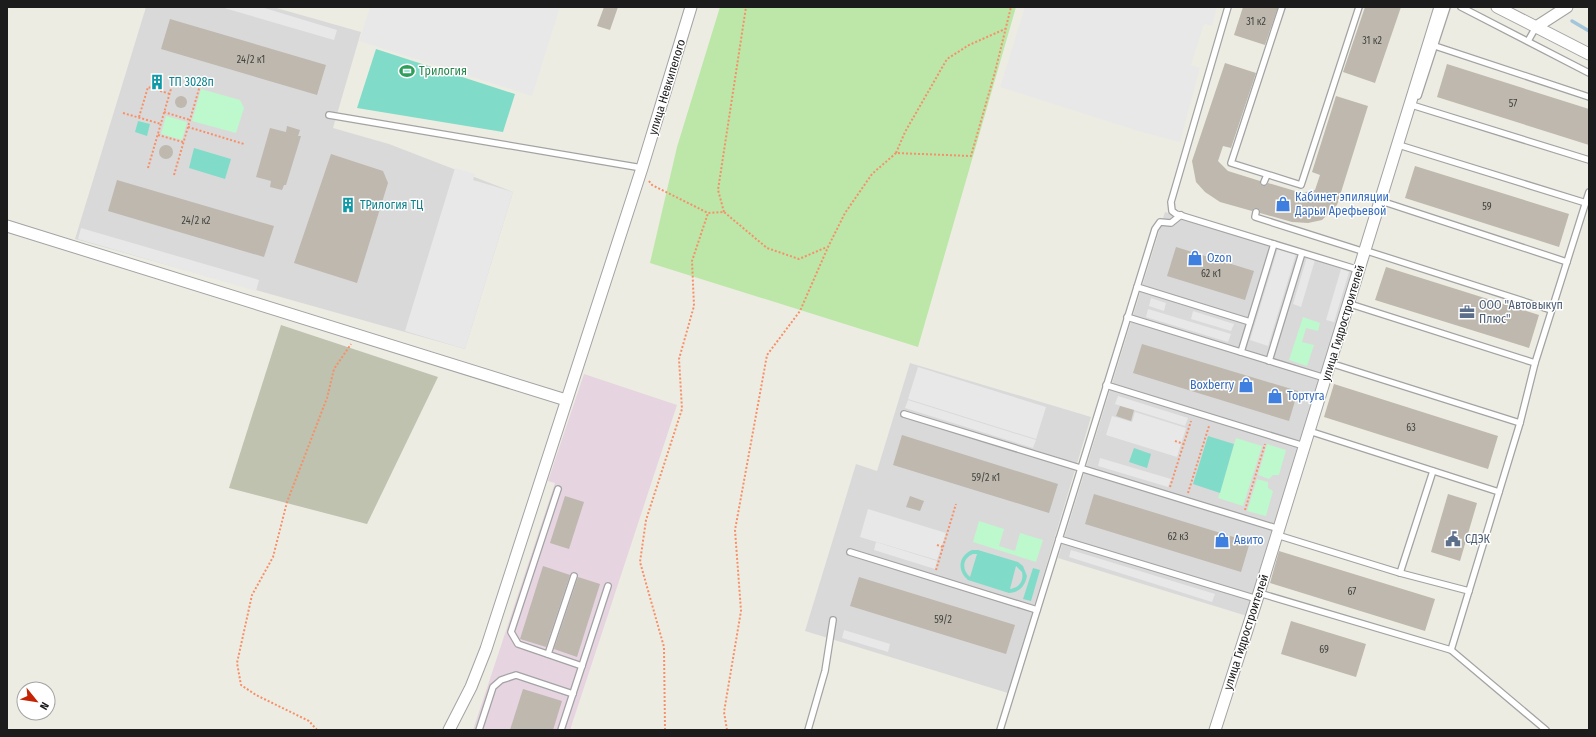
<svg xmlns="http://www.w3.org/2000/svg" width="1596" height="737" font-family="'Fira Sans Condensed',sans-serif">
<rect width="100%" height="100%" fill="#edece2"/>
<g fill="#dad9d9">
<path d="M146,7H273L361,32L333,128L389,144L513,192L465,349L75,239Z"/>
<path d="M1165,212L1354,270L1247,616L1058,558Z"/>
<path d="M910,363L1091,417L1008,693L805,631L856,464L877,471Z"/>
</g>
<path fill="#e6d4e0" d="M584,374L677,405L570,730H473L555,483L548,481Z"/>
<path fill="#bec2ae" d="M281,325L438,377L367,524L229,488Z"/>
<path fill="#bce7a8" d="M720,7H1016L918,347L650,263L677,147Z"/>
<g fill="#bef8cd">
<path d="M201,89L240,100L244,108L236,133L192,121Z"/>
<path d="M166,116L187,122L182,140L161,134Z"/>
<path d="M1303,317L1320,323L1318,331L1306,328L1302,342L1314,345L1307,366L1289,360Z"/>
<path d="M1236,438L1262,446L1243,506L1218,498Z"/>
<path d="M1267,444L1286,450L1279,475H1273L1269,479L1258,475Z"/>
<path d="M1257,479L1268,482V488L1273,491L1266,516L1247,511Z"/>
<path d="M979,521L1004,529L999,546L1015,551L1020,533L1043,540L1036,562L973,542Z"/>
</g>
<g fill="#80dcc8" fill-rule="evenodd">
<path d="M376,49L515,94L503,132L357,108Z"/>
<path d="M138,121L150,124L147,136L135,132Z"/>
<path d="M194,148L231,159L225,179L189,168Z"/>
<path d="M1208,436L1234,444L1220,493L1193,484Z"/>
<path d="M1134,448L1151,454L1147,468L1129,462Z"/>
<path d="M972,550H978L1018,562L1023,566L1027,576C1025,586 1020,592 1009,593L968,580C957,571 958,556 972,550ZM973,554H977L970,577C961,569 963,558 973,554ZM1016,566L1022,572C1024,581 1019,588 1010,589Z"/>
<path d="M1033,568L1040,570L1031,601L1023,599Z"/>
</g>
<g fill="#e8e8e8">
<path d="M221,7H261L337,30L334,40Z"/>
<path d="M370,7H560L532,96L359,41Z"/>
<path d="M1025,7H1217L1212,26L1204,24L1191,65L1200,68L1180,142L1138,131L1000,87Z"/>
<path d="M455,168L475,174L473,180L513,192L465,349L405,331Z"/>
<path d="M81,228L259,280L256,291L78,239Z"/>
<path d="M1278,248L1296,254L1268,346L1250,340Z"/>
<path d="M1307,257L1315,260L1301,307L1293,304Z"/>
<path d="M1341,269L1349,272L1334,322L1326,320Z"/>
<path d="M1151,298L1166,303L1164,311L1149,306Z"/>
<path d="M1148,309L1231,334L1228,342L1146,317Z"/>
<path d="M1193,311L1234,324L1231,331L1191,319Z"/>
<path d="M918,367L1046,407L1036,439L908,399Z"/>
<path d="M1118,396L1188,418L1185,426L1115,404Z"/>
<path d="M908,400L1036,440L1033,448L905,408Z"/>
<path d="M1135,412L1186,428L1177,457L1106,435L1112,416L1132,422Z"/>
<path d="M1100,458L1171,479L1168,487L1098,466Z"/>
<path d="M868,509L946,533L937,560L860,537Z"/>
<path d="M876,542L937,561L935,569L874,550Z"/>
<path d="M1071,550L1215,594L1212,602L1069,557Z"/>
<path d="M844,630L890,644L888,652L842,638Z"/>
</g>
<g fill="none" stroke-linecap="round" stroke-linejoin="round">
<path stroke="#a3c5db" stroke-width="3.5" d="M1572,21L1589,31"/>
</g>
<g fill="#beb8ae">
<path d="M604,7H618L610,30L597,26Z"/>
<path d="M1243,7H1278L1265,45L1234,35Z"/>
<path d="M1365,7H1401L1375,83L1343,72Z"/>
<path d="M170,19L326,65L317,95L161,49Z"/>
<path d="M1225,63L1256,73L1231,148L1223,146L1218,161L1228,171L1260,181V184L1263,186H1266L1268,183L1302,193L1315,190L1320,175L1312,172L1336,96L1368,106L1337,205L1322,220L1308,223L1292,222L1260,213V210L1257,208H1254L1252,211L1220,202L1205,192L1196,182L1192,161Z"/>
<path d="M1447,64L1589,109V145L1437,97Z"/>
<circle cx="181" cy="102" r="6"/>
<path d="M287,126L300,130L298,136H301L286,185H284L282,190L270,187L271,181L256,177L270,128L286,132Z"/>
<circle cx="166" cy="152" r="7"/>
<path d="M331,154L383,171L388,183L357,283L294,263Z"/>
<path d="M1415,166L1569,214L1559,247L1405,198Z"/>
<path d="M117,180L274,226L264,257L108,211Z"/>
<path d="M1176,247L1254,271L1245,300L1167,276Z"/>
<path d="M1386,267L1539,315L1529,348L1375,300Z"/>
<path d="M1142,344L1298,391L1289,421L1133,373Z"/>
<path d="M1334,384L1498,436L1488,469L1324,417Z"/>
<path d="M1120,406L1134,410L1131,421L1116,416Z"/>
<path d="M902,435L1058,484L1049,513L893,465Z"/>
<path d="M1094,494L1250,542L1241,572L1085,524Z"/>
<path d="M1448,494L1477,503L1460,561L1431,552Z"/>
<path d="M565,496L584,502L569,549L550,543Z"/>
<path d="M910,496L924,501L920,511L906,507Z"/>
<path d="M1279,551L1435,599L1425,631L1270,583Z"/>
<path d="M543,566L570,575L546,647L520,639Z"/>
<path d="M578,577L600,584L577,657L554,649Z"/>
<path d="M859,577L1015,625L1006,654L850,606Z"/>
<path d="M1291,621L1366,644L1356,677L1281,654Z"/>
<path d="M523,689L562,701L553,730H510Z"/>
</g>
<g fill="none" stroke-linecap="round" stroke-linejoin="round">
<g stroke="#a3a3a3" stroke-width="8">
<g id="service">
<path d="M1228,7L1171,202L1172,211L1176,214L1359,270"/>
<path d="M1282,7L1231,163L1301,185L1359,7"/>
<path d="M1461,7L1589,73"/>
<path d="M1528,41L1536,27"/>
<path d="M1435,46L1589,97"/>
<path d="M1418,96L1447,7"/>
<path d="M1415,106L1589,160"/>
<path d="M329,115L642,168"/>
<path d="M1402,146L1586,203"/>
<path d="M1264,182L1267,175"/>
<path d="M1384,202L1567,262"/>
<path d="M1256,212L1255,217L1365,252"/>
<path d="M1367,251L1551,310"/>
<path d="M1137,287L1250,322"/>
<path d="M1352,300L1350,304L1535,363L1589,192"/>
<path d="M1127,317L1325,378"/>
<path d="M1241,352L1274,244"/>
<path d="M1269,361L1302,253"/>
<path d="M1330,363L1520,423L1535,363"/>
<path d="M1106,385L1304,446"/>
<path d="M904,414L1279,529"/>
<path d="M1309,431L1499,492"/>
<path d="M558,489L511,632L518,644L582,666"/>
<path d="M1277,535L1400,573L1469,591"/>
<path d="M1059,539L1257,599"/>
<path d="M850,552L1037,610"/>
<path d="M1400,573L1433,471"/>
<path d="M1259,593L1451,650L1520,423"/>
<path d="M1451,650L1546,730"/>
<path d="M548,654L574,576"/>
<path d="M479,730L493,687L501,680L516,675L573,694"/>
<path d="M561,730L608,586"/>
<path d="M808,730L825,671L833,620"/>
<path d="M1000,730L1155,229L1160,222L1171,223L1181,215"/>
</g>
</g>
<g stroke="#a3a3a3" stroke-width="13">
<g id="minor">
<path d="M1497,7L1589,54"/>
<path d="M1536,27L1567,7"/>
<path d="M7,226L566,400"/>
<path d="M449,730L471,687L486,649L642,168L691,7"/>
<path d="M1215,730L1259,593L1440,7"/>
</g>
</g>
<g stroke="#f79069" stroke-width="2" stroke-dasharray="2 2" stroke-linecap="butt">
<path d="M164,112L190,120"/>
<path d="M123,113L161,124"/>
<path d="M139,117L148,87L170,94"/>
<path d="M188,127L244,144"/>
<path d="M158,135L183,142"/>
<path d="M896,153L905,132L947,59L969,45L1005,29"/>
<path d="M148,168L175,75"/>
<path d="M174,175L201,82"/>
<path d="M649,181L652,185L708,213L724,212L767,248L799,259L827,247"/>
<path d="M724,212L718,190L746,7"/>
<path d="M1175,441L1184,444"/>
<path d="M1170,487L1191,421"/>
<path d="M1188,493L1209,426"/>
<path d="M1245,510L1265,444"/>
<path d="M937,545L943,547"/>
<path d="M936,570L956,504"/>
<path d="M317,730L309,721L256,695L241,685L237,663L252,595L273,557L287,502L327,398L334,369L351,344"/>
<path d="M665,730L664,647L640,562L646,520L682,409L679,359L694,306L692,261L708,213"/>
<path d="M727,730L724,712L741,611L735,530L767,355L800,311L828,247L845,213L872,174L896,153L971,156L995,72L1011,7"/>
</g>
<use href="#service" stroke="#fff" stroke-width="5.5"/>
<use href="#minor" stroke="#fff" stroke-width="11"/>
</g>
<defs>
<g id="stadium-bare" transform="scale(1.2)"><path d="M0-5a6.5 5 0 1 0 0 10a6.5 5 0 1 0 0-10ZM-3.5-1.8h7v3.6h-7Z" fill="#2e9e5b" stroke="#fff" stroke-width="2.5" paint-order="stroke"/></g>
<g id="building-bare" transform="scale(1.2)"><path d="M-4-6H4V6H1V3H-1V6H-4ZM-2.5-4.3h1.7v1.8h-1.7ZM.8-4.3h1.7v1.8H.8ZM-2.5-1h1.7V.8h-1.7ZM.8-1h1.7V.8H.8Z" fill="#0f9aa8" stroke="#fff" stroke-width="2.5" paint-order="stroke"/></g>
<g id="shop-bare" transform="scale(1.2)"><path d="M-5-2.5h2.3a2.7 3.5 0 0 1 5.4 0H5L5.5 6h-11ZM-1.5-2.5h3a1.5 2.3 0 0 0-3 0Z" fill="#3f7fe0" stroke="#fff" stroke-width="2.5" paint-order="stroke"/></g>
<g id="office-bare" transform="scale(1.2)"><path d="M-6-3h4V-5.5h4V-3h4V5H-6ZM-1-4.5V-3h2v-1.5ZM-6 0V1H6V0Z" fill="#5c6f8a" stroke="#fff" stroke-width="2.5" paint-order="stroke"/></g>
<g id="civic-bare" transform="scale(1.2)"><path d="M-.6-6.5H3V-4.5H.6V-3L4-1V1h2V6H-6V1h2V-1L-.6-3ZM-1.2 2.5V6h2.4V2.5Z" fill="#5c6f8a" stroke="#fff" stroke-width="2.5" paint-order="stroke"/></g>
</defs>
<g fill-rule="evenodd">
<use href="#stadium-bare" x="407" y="71"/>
<use href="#building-bare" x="157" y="82"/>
<use href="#shop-bare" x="1283" y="204"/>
<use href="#building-bare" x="348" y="205"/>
<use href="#shop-bare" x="1195" y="258"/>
<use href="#office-bare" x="1467" y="312"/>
<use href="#shop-bare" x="1246" y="385"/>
<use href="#shop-bare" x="1275" y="396"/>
<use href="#civic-bare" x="1453" y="539"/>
<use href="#shop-bare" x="1222" y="540"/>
</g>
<g text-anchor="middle" stroke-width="3" stroke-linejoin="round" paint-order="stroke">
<g font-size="10" fill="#444340">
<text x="1256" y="25">31 к2</text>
<text x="1372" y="44">31 к2</text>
<text x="251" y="63">24/2 к1</text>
<text x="1513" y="107">57</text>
<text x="1487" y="210">59</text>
<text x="196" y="224">24/2 к2</text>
<text x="1211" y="277">62 к1</text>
<text x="1411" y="431">63</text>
<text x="986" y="481">59/2 к1</text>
<text x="1178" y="540">62 к3</text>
<text x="1352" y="595">67</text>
<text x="943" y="623">59/2</text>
<text x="1324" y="653">69</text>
</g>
<g font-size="12" fill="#27864d" stroke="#fff" text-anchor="start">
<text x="419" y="75">Трилогия</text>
</g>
<g font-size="12" fill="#0d838f" stroke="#fff" text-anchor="start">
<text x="169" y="86">ТП 3028п</text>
<text x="360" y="209">ТРилогия ТЦ</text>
</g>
<g font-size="12" fill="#1c1c1c" stroke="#fff">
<text transform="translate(667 87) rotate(-73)" y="4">улица Невкипелого</text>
<text transform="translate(1343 323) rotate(-73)" y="4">улица Гидростроителей</text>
<text transform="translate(1246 632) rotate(-72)" y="4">улица Гидростроителей</text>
</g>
<g font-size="12" fill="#366cbe" stroke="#fff" text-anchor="start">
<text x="1295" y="201">Кабинет эпиляции<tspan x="1295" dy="14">Дарьи Арефьевой</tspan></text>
<text x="1207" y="262">Ozon</text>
<text x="1234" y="389" text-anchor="end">Boxberry</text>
<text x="1287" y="400">Тортуга</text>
<text x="1234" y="544">Авито</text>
</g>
<g font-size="12" fill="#4e5e75" stroke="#fff" text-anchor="start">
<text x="1479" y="309">ООО "Автовыкуп<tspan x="1479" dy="14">Плюс"</tspan></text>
<text x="1465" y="543">СДЭК</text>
</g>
</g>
<rect width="1596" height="737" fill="none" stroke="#1c1c1c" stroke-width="16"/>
<g transform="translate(36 701) rotate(120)"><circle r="19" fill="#ffffff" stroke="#a4a4a4"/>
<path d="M0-3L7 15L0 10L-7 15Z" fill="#c52404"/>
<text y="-6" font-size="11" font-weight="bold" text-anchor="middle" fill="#1c1c1c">N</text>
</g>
</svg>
